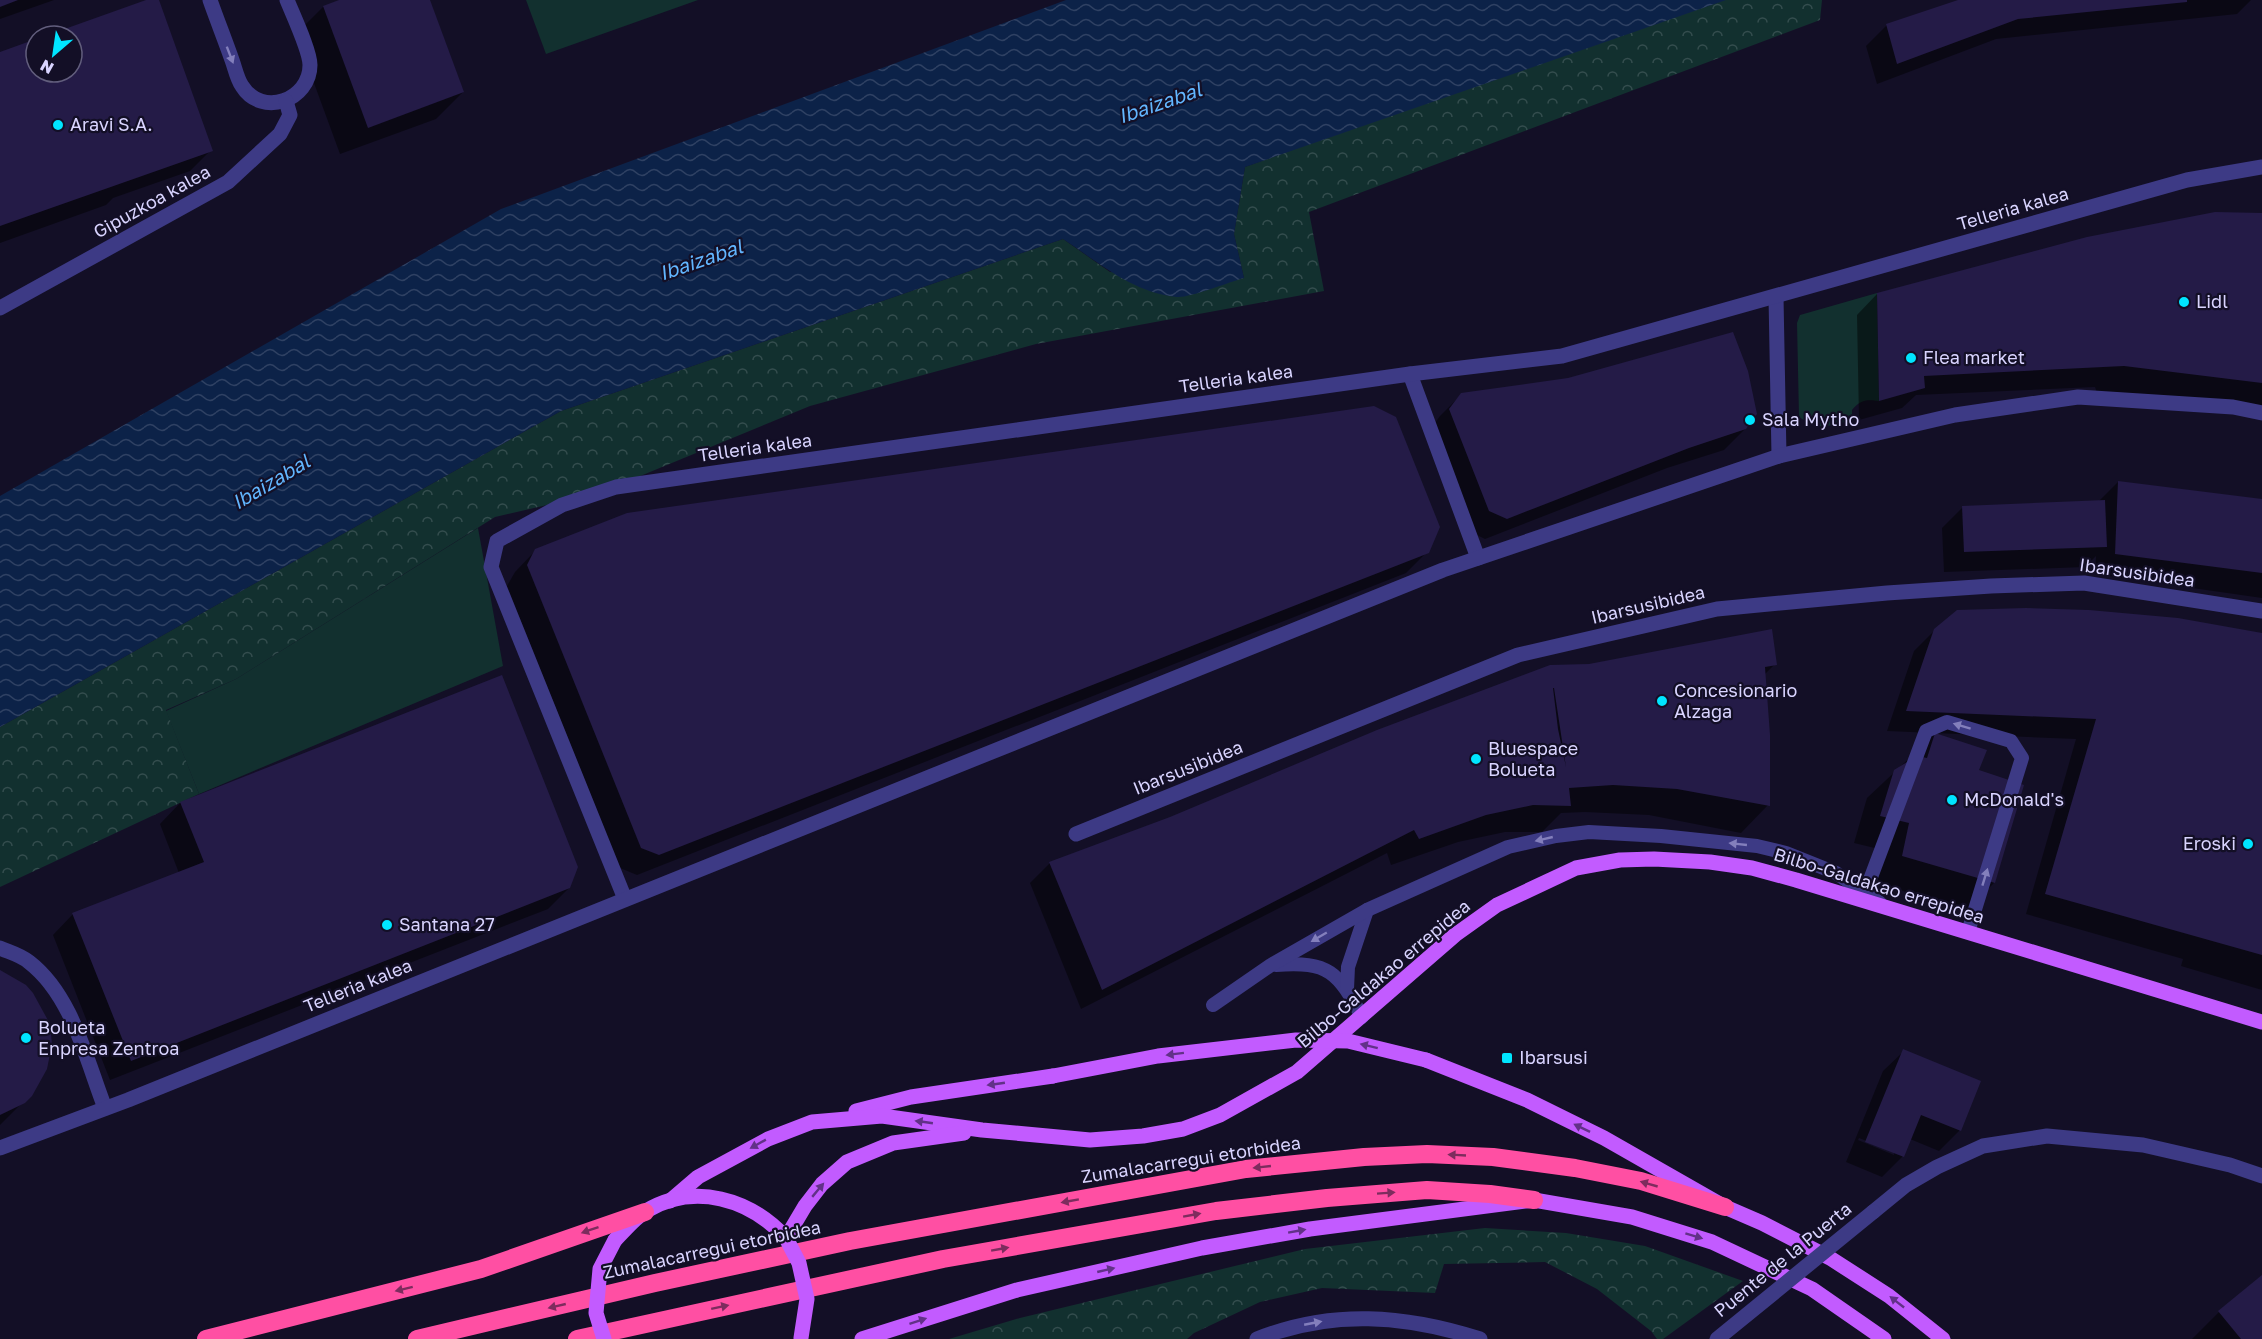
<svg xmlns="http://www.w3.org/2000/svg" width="2262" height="1339" font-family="'Golos Text',sans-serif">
<defs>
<pattern id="forest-crowns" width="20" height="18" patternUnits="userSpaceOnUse" patternTransform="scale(1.5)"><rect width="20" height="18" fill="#12302f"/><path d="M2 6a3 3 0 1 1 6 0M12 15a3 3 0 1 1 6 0" fill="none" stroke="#344d4e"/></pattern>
<pattern id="water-waves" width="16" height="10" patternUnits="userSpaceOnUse" patternTransform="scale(1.5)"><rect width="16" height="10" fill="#0c2248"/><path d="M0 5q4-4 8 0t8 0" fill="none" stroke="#2f4163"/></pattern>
</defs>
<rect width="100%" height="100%" fill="#130f26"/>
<g fill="#12302f">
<path d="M526,0H698L546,54Z"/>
<path d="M1877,293L1879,401C1866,399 1860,400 1852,410V420C1830,426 1819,431 1799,417L1797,323L1800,315Z"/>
<path d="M478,528L503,666L199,794L166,711L236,679Z"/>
</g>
<g fill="url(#forest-crowns)">
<path d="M1705,0H1822L1820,20L1309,212L1324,291L1036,344L810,406L599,493L495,517L236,679L166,710L199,794L0,887V727L561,411L1063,239L1110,272L1244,278L1234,234L1245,167Z"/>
<path d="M1485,1228L1566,1233L1645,1246L1743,1281L1663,1339H1657L1651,1331L1597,1289L1545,1262L1444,1264L1435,1293L1322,1288L1260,1302L1194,1333L1187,1339H949L1020,1318L1305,1249Z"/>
</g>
<path fill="url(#water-waves)" d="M1066,0H1726L1245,167L1234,234L1244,278C1229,282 1190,298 1177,297C1133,293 1098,262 1063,239L561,411L0,727V496L501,209Z"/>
<g fill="#0007" fill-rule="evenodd">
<path d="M0,0H54L0,19Z"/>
<path d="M151,0H157L211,150L190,171L113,198L106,205L0,243V53L36,40V72H72V36H49Z"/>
<path d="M343,0H429L463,92L436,119L340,154L296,34L323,7Z"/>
<path d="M1963,0H2251L2237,14L1996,39L1877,84L1866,46L1887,25Z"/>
<path d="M2262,236V412L2097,393L2095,387L1916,395L1902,408L1859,420L1857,315L1877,294Z"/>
<path d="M1461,395L1745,429L1724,450L1667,468L1485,539L1469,531L1429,431L1440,416Z"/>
<path d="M2118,482L2262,500V598L2095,574L2096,556L2085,567L1944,572L1942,528L1963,507L2099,501Z"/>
<path d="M536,550L1427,552L1406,573L637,875L620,868L507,586L515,572Z"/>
<path d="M1935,630L2262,634V990L2181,966L2183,959L2026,914L2076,739L1887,731L1914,651Z"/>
<path d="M1775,664L1764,675L1768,805L1741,833L1649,815L1585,812L1561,813L1542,832H1505L1458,842L1391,865L1387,853L1081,1009L1030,883L1050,863L1170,818L1551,667Z"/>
<path d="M1935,734L1977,771L1994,883L1967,910L1876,883L1883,850L1854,843L1867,798Z"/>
<path d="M180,803L569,888L548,909L110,1080L53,935L73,914L179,873L160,824Z"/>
<path d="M0,972L23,1102L0,1125Z"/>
<path d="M1904,1051L1979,1082L1959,1131L1939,1151L1910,1139L1902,1157L1882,1177L1846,1162L1883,1071ZM1859,1138L1894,1152V1155L1858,1140Z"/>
<path d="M2262,1277V1339H2192L2219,1312Z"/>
</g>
<g fill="#241b47" fill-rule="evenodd">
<path d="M0,0H18L0,7Z"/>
<path d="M146,0H159L213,151L0,226V52L36,39V72H72V36H45Z"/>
<path d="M339,0H430L464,92L368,128L323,6Z"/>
<path d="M1958,0H2187V2L2018,19L1897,64L1886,24Z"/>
<path d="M2215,212L2262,213V383L2124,366L1924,376L1925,388L1879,401L1877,293L2087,237Z"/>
<path d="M1733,332L1748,371L1757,414L1746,429L1689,448L1507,519L1489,511L1449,409L1461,393L1568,378Z"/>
<path d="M1374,406L1396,417L1440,527L1429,553L659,855L641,848L527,565L535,549L627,513Z"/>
<path d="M2118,481L2262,499V573L2115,554Z"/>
<path d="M2105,500L2107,547L1964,552L1962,506Z"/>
<path d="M2026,608L2089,610L2178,618L2262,633V955L2045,894L2096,719L1906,711L1934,629L1957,610Z"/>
<path d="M1772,629L1777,665L1765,667L1770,735V806L1677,789L1613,785L1569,788L1571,806L1533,805L1486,815L1419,839L1414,830L1102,990L1049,862L1170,817L1377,730L1550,665L1589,664ZM1553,688H1554L1566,767L1558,729Z"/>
<path d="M502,675L578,867L570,888L131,1061L72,913L204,862L180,802Z"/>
<path d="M1935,733L1987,750L1979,770L2024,785L1995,883L1902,856L1909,823L1880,816L1894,770L1917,756L1927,758Z"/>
<path d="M0,970L26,985L33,993L50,1024L52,1044L47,1069L32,1096L25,1103L0,1115Z"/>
<path d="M1903,1049L1981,1081L1961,1131L1921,1115L1904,1157L1865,1142Z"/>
<path d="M2262,1275V1339H2241L2218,1311Z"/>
</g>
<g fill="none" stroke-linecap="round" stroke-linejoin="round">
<g stroke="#3d3a85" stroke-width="14">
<path d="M1865,893L1926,731L1947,722L2011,741L2022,758L1968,932"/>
<path d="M1276,965C1329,961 1338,972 1362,1017"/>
<path d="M1347,989L1348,967L1367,910"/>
<path d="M1213,1005L1271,965L1367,910L1508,847L1556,836L1589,832L1661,836L1757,846L1786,853L1836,873L1880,903"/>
</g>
<g stroke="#3d3a85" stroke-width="15">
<path d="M210,0C217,20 225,40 232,60C235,68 237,79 242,86C262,118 310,100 310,65C310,51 293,15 287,0"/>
<path d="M1776,297L1779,456"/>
<path d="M0,308L228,182L280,134L290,115L286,101"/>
<path d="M1410,374L1478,558"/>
<path d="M1076,834L1518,655L1717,609L1887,593L1991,586L2084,583L2262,611"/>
<path d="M625,899L491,567L497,541L562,505L616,487L1410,374L1562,356L2187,180L2262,167"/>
<path d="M0,948C9,952 21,955 29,962C72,995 86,1059 105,1108"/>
<path d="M0,1148L128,1100L1443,570L1779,456L1955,415L2078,397L2233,407L2262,413"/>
<path d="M1873,1212L1906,1185L1937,1167L1983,1146L2047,1136L2143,1145L2230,1165L2262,1176"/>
<path d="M1257,1339C1332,1309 1405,1315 1480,1339"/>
</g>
<g stroke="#c25bff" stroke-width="15">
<path d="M1426,1060L1527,1100L1604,1138L1725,1207L1762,1223L1830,1258L1889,1296L1943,1339"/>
<path d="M856,1111L911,1097L1053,1076"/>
<path d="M670,1201L698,1177L768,1139L812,1122L882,1116L982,1130L1090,1140L1143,1136L1183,1129L1220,1115L1297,1072L1455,935L1497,905L1576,868L1620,860L1654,859L1710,862L1752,868L1796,880L2262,1022"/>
<path d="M615,1240C625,1230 635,1218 646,1211C695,1182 750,1199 786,1238L805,1206L822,1184L847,1162L893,1143L964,1133"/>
<path d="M862,1339L1017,1290L1202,1248L1310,1229L1534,1200L1632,1217L1712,1242L1812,1289L1884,1339"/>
</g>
<g stroke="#ff4fa3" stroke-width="18">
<path d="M206,1339L481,1269L645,1212"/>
<path d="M417,1339L655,1283L850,1241L1246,1169L1364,1157L1427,1154L1493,1157L1575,1168L1641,1181L1725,1207"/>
<path d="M577,1339L943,1259L1216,1211L1327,1198L1427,1190L1490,1194L1534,1200"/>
</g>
<path stroke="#3d3a85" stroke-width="15" d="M1717,1339L1873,1212"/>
<g stroke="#c25bff" stroke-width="15">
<path d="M1053,1076L1158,1056L1296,1040L1348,1041L1426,1060"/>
<path d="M786,1238L799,1263L807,1299L801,1338"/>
<path d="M604,1339L596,1313L600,1269L615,1240"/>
</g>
</g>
<defs><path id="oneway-solid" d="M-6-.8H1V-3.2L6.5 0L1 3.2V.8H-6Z" transform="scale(1.5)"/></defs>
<g fill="#837fbc">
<use href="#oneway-solid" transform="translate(230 55) rotate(69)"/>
<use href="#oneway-solid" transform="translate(1962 726) rotate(-163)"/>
<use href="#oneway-solid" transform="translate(1544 839) rotate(167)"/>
<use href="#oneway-solid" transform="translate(1738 844) rotate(-174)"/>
<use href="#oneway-solid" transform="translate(1985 877) rotate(-73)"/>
<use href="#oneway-solid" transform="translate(1319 937) rotate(150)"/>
<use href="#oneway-solid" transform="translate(1313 1323) rotate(-11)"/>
</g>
<g fill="#623188">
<use href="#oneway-solid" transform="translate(1369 1046) rotate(-166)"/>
<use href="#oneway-solid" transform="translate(1175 1054) rotate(173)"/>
<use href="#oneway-solid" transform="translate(996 1084) rotate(172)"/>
<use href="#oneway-solid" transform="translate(924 1122) rotate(-172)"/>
<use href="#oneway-solid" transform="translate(1582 1128) rotate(-154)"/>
<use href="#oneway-solid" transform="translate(758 1144) rotate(151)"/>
<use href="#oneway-solid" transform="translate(818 1190) rotate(-50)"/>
<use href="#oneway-solid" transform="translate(1297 1231) rotate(-10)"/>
<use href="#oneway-solid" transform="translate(1694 1236) rotate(17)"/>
<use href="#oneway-solid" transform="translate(1106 1270) rotate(-13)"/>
<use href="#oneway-solid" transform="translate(1897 1302) rotate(-142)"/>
<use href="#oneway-solid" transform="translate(918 1321) rotate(-18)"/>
</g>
<g fill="#7d2c5e">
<use href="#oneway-solid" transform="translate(1457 1155) rotate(-177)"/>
<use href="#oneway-solid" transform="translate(1262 1167) rotate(174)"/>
<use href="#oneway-solid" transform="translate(1649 1184) rotate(-164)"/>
<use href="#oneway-solid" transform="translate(1386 1193) rotate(-4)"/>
<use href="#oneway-solid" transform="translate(1070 1201) rotate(170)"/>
<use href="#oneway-solid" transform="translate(1192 1215) rotate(-10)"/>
<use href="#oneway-solid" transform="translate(590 1230) rotate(161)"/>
<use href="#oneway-solid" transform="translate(1000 1249) rotate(-10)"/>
<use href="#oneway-solid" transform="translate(404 1289) rotate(166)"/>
<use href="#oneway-solid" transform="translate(557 1306) rotate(167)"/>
<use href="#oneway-solid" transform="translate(720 1307) rotate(-12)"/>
</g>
<g fill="#00e5ff" stroke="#130f26" stroke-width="2">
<circle cx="58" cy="125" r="6"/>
<circle cx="2184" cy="302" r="6"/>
<circle cx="1911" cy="358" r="6"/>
<circle cx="1750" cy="420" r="6"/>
<circle cx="1662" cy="701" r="6"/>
<circle cx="1476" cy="759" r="6"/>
<circle cx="1952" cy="800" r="6"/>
<circle cx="2248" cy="844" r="6"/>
<circle cx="387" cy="925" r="6"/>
<circle cx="26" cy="1038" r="6"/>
<rect x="1501" y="1052" width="12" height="12" rx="3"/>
</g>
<g text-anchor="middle" stroke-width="4.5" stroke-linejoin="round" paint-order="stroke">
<g font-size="18" fill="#d9d4ff" stroke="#130f26" text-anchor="start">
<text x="70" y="131">Aravi S.A.</text>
<text x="2196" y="308">Lidl</text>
<text x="1923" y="364">Flea market</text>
<text x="1762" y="426">Sala Mytho</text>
<text x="1674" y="697">Concesionario<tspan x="1674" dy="21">Alzaga</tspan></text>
<text x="1488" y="755">Bluespace<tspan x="1488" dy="21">Bolueta</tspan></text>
<text x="1964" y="806">McDonald's</text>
<text x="2236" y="850" text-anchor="end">Eroski</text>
<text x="399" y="931">Santana 27</text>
<text x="38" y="1034">Bolueta<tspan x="38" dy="21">Enpresa Zentroa</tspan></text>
<text x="1519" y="1064">Ibarsusi</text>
</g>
<g font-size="18" fill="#d9d4ff" stroke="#130f26">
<text transform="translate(152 202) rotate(-29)" y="6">Gipuzkoa kalea</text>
<text transform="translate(2013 209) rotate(-16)" y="6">Telleria kalea</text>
<text transform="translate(1236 379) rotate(-8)" y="6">Telleria kalea</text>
<text transform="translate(755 448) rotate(-8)" y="6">Telleria kalea</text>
<text transform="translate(2137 573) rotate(8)" y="6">Ibarsusibidea</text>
<text transform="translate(1648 605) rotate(-13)" y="6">Ibarsusibidea</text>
<text transform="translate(1188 768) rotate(-22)" y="6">Ibarsusibidea</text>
<text transform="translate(1879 886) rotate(17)" y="6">Bilbo-Galdakao errepidea</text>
<text transform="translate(1384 974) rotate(-40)" y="6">Bilbo-Galdakao errepidea</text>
<text transform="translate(358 986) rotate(-22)" y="6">Telleria kalea</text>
<text transform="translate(1191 1160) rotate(-9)" y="6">Zumalacarregui etorbidea</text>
<text transform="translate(712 1250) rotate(-12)" y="6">Zumalacarregui etorbidea</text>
<text transform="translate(1783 1260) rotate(-39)" y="6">Puente de la Puerta</text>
</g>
<g font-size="20" font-style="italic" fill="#62b6ff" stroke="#130f26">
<text transform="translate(1160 103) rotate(-19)" y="7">Ibaizabal</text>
<text transform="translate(701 260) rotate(-19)" y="7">Ibaizabal</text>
<text transform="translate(271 482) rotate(-31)" y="7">Ibaizabal</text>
</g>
</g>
<g transform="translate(54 54) rotate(209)"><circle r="28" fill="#130f26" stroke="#625e7d" stroke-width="1.5"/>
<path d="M0-4.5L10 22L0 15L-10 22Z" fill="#00e5ff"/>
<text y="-9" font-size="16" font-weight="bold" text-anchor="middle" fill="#d9d4ff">N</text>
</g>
</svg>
